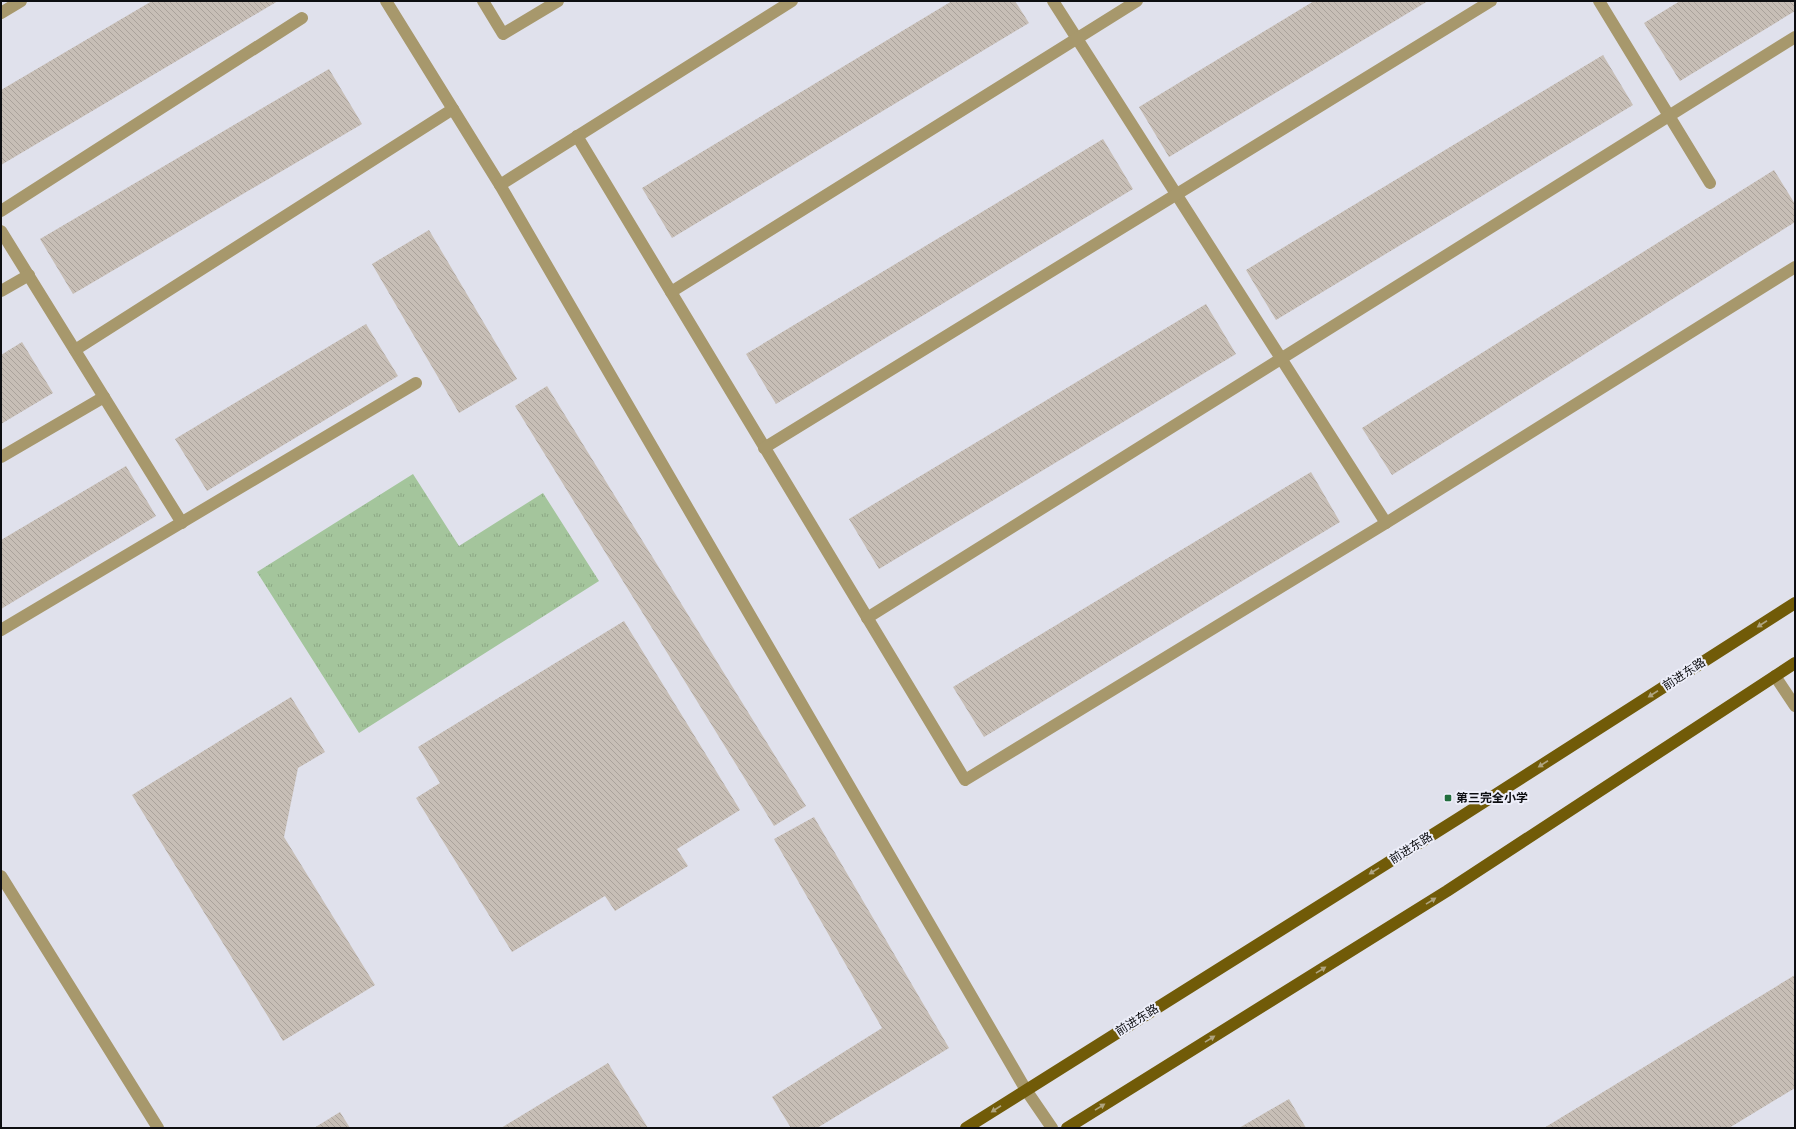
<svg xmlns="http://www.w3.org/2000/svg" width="1796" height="1129" font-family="'Public Sans','Noto Sans SC',sans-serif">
<defs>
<pattern id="park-tufts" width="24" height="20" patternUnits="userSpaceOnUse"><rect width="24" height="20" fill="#a4c59c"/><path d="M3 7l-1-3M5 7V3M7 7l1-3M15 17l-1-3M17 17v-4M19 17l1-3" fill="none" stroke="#8ca885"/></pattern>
<pattern id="building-back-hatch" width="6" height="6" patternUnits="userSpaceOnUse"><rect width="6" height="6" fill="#c7beb6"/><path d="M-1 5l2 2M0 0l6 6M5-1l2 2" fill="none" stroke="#aaa29b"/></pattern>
</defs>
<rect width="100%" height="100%" fill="#e0e1ec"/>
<path fill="url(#park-tufts)" d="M413,474L459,546L543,493L599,581L359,733L257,572Z"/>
<g fill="url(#building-back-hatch)">
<path d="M152,1H278L1,165V90Z"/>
<path d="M952,1H1015L1029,23L672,238L642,188Z"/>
<path d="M1314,1H1428L1169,157L1139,107Z"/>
<path d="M1680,1H1795V11L1680,81L1644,23Z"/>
<path d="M1603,55L1633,105L1276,320L1246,270Z"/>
<path d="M329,69L362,124L73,294L40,239Z"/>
<path d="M1103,139L1133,189L776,404L746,354Z"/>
<path d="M1774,170L1795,204V222L1392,475L1362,428Z"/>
<path d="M429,230L517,379L459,413L372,264Z"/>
<path d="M1206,304L1236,354L879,569L849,519Z"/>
<path d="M366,324L398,376L207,491L175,439Z"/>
<path d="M22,342L53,393L1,424V355Z"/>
<path d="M547,386L806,806L774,826L515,406Z"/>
<path d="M126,466L156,516L1,609V540Z"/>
<path d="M1311,472L1340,522L984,737L953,687Z"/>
<path d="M624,621L740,810L677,849L688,866L615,911L605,896L512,952L416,798L440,783L418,747Z"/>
<path d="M291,697L325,752L298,768L284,837L375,985L283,1041L132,795Z"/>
<path d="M814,817L949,1048L817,1128H791L772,1097L882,1028L774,839Z"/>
<path d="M1795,975V1088L1729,1128H1544Z"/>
<path d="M608,1063L648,1128H501Z"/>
<path d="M1289,1099L1306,1128H1239Z"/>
<path d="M340,1112L350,1128H314Z"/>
</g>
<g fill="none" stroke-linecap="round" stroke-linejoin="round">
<g stroke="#a7986c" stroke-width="12">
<path d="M386,1L500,185L1026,1090L1052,1128"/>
<path d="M483,1L503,34L558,1"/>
<path d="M1053,1L1386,523"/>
<path d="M1599,1L1710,183"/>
<path d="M1,13L21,1"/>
<path d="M577,136L965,780L1386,523L1795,267"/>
<path d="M500,185L792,1"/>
<path d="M1,211L302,18"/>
<path d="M1,231L182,523"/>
<path d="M1,291L29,275"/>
<path d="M671,292L1137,1"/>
<path d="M75,350L453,109"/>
<path d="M764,448L1491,1"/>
<path d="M1,457L104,397"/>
<path d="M867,618L1795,37"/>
<path d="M1,630L416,383"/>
<path d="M1775,676L1795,706"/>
<path d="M1,876L158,1128"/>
</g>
<g stroke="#715b08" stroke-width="12">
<path d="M966,1128L1459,818L1795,603"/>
<path d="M1067,1128L1447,891L1795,663"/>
</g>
</g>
<defs><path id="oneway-solid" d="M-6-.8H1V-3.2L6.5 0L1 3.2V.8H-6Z"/></defs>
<g fill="#afa480">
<use href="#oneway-solid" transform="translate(1762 624) rotate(147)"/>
<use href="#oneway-solid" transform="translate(1653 694) rotate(147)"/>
<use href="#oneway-solid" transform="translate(1543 764) rotate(147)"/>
<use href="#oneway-solid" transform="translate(1374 871) rotate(148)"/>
<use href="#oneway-solid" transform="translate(1431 901) rotate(-32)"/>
<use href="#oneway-solid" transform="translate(1321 970) rotate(-32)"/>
<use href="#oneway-solid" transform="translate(1210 1039) rotate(-32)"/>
<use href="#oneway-solid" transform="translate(1100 1107) rotate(-32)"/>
<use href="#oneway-solid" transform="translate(996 1109) rotate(147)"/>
</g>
<rect fill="#226e3d" stroke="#edeef9" stroke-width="1.5" x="1444" y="794" width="8" height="8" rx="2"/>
<g text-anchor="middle" stroke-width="4" stroke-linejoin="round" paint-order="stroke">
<g font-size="12" fill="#0d0e11" stroke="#edeef9">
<text transform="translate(1684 674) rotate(-33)" y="4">前进东路</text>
<text transform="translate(1411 848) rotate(-32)" y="4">前进东路</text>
<text transform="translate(1137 1020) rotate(-32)" y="4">前进东路</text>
</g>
<g font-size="12" font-weight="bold" fill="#0d0e11" stroke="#edeef9" text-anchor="start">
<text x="1456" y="802">第三完全小学</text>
</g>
</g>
<rect width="1796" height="1129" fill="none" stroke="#0d0e11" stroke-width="4"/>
</svg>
